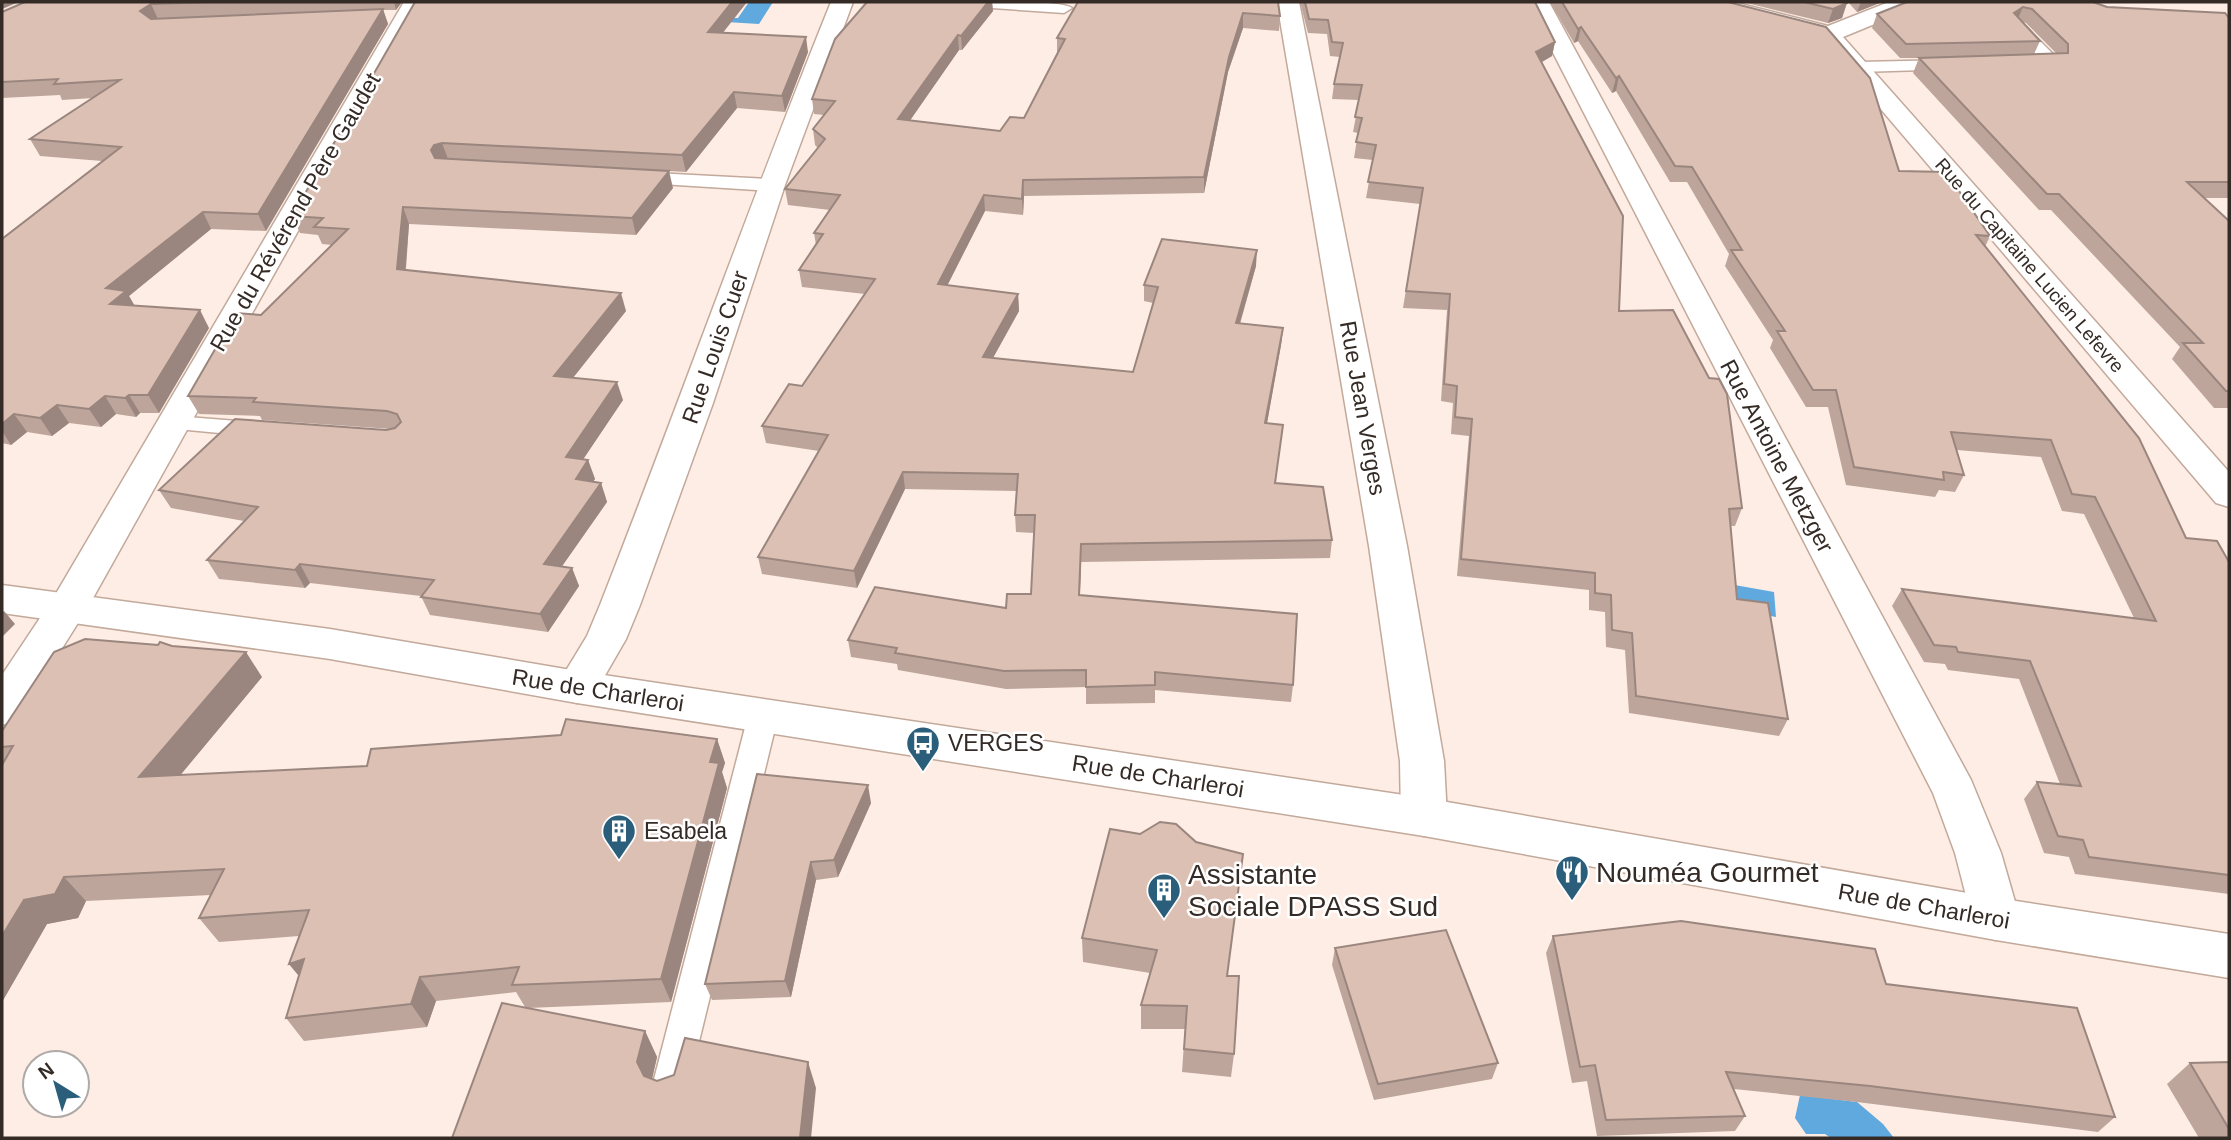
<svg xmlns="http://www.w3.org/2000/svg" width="2231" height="1140" font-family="Helvetica,sans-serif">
<rect width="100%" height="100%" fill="#feede4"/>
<g fill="#60a9df">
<path d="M749,2H773L759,24L726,22L730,18H738Z"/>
<path d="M1712,581L1774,592L1776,617L1713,605Z"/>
<path d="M1800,1095L1857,1102L1883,1124L1894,1138H1831L1825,1134H1806L1795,1118Z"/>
</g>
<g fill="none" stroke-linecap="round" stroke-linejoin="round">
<g stroke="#c2a99b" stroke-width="3">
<g id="lane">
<path d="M970,2C990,2 1059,0 1072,8L1064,13L977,7Z"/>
<path d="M2018,23L2024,25L2059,60L2061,63L2059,66H2026L2024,63L2026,60L2039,58L2010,28Z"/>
<path d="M1951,60L1959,65L1957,69L1859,72L1851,67L1859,62Z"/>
<path d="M636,172L771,179L780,185L771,191L629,182L627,178L629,174Z"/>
<path d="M175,416L261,423L269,425L273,430L269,435L261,437L167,428L163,423L167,418Z"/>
<path d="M763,705L773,708L778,716L688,1087L683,1099L670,1104L657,1099L652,1087L748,716L753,708Z"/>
</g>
</g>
<g stroke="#c2a99b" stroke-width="3">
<g id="street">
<path d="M404,2H426L88,607L17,720L2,725V675L54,597Z"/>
<path d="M831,2H853L785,185L713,403L640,605L626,639L592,698L577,703L562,698L556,687L587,636L600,605C679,404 750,202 831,2Z"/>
<path d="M1277,2H1299L1407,546L1444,761L1447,817L1440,830L1424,836L1408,830L1401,817L1400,761L1369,546Z"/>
<path d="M1527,2H1549L1971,780L2001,853L2020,919L2013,934L1996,940L1979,934L1972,919L1955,853L1933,793Z"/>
<path d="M1697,2H1733L1828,26L1889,2H1919L1916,7L1843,37L2229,472V507L2216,503L1828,47L1826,40L1700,7Z"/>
</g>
</g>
<g stroke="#c2a99b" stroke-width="3">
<path id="secondary" d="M2,585L330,629L577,671L1424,798L1996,898L2229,934V978L1996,940L1424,836L577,703L330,659L2,613Z"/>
</g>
<use href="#lane" fill="#fff" fill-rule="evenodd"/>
<use href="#street" fill="#fff" fill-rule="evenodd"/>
<use href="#secondary" fill="#fff" fill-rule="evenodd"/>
</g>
<g fill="#bda59b" fill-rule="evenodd">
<path d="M25,2H402L396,10H383L388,24L266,231L211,229L129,296L134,305L209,328L159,413H140L136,417L116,414L101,427L69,423L52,436L27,432L11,445L2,443V238L102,161L40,156L30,139L93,98L62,100L60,95L2,98V12Z"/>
<path d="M416,2H747L722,33L808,52L785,112L737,108L686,172L617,168L673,188L636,235L409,224L406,270L626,311L573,378L623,400L583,459L588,460L595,479L592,482L601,483L607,502L562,566L572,568L579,586L548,632L430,615L421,596L310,583L305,588L219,579L207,560L244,521L171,508L159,490L392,429L262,420L260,416L199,414L188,396L261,315L332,245L322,244L318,235L300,233L292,216Z"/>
<path d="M867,2H992L993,11L962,50H959L909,121L1000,131L1024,118L1057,53V38L1078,2L1280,16L1279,31L1243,28L1228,72L1204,193L1024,196L1023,215L985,211L947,285L1018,294L1019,311L993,358L1133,372L1153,303L1144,301V285L1256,266L1240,324L1283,328L1281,345L1267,423L1276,483L1332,540L1330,558L1081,562L1080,595L1293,685L1291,702L1155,690V703L1086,704V687L1006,689L898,670L897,664L851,657L848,640L1006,608L1031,594L1034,533L1016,532L1015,515L1016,491L905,489L857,588L762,574L758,557L819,451L766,443L762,426L802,386L865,294L802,287L799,270L816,245L814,233L830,210L788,205L785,189L818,148L815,145L813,129L824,115L814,114L812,99Z"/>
<path d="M1300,2H1535L1555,42L1552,56L1542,62L1619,311L1742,508L1735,526H1731L1737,599L1788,719L1779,736L1629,713L1625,650L1606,647L1605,612L1589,610V590L1457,576L1469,436L1451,434L1453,403L1441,401L1447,310L1403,308L1420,204L1366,198L1373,160L1354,158L1358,133L1353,132L1359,100L1332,99L1334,84L1340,57L1330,56L1327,34L1308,33Z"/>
<path d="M1550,2H1728L1899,171L1990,236L1985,247L2186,538L2229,562V894L2075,874L2069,857L2044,853L2024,799L2037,782L2060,784L2019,679L1948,670L1945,664L1924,662L1892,606L1902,589L2134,618L2084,514L2062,511L2041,457L1957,450L1964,475L1955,492L1939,490L1935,497L1846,485L1828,407H1806L1770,348L1773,340L1725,266L1729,254L1687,182H1670L1616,91L1612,93L1578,41L1574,43Z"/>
<path d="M1743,2H1847L1842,18L1828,23Z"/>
<path d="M1848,2H1882L1857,12Z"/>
<path d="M1907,2L2107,7L2229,18V198H2204L2229,221V408H2214L2172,359L2180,347L2051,210H2039L1913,73L1919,58H1935H1900L1872,28L1877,14ZM2022,22L2026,23L2056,53L2034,54L2040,41Z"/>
<path d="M262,677L180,775L367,766L717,739L725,763L722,772L727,788L671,1002L528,1008L645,1031L657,1057L652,1079L657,1081L816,1088L452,1138L525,1007L516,992L436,1001L427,1027L304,1041L286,1018L299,976L289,964L299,936L219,942L199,918L211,895L86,901L78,918L47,924L2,1002V765L4,762L2,759V731Z"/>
<path d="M757,774L871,803L838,877L816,880L791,997L712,1000L705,984Z"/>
<path d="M1140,834L1228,976L1234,1054L1231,1077L1182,1072L1185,1029H1141V1005L1150,973L1083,962L1082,938Z"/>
<path d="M1553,936L1886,984L2115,1117L2098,1132L1857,1102L1734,1089L1745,1116L1735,1131L1597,1136L1587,1081L1572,1083L1546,953Z"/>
<path d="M1335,948L1498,1063L1492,1079L1374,1100L1332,965Z"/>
<path d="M2229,1062V1138H2199L2167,1084L2190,1063Z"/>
</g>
<g fill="#9a867e">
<path d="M2,2H19L2,9Z"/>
<path d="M394,2H402L396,10Z"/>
<path d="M732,2H747L711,48L708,32Z"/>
<path d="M988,2H992L993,11L962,50L961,36Z"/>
<path d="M1861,2H1882L1857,12Z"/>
<path d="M1847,3L1842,18L1828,23L1833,9Z"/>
<path d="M151,4L158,19L148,26L140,11Z"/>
<path d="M2023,7L2017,21L2014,13Z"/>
<path d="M383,9L388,24L266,231L258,214Z"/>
<path d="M1243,13V28L1228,72L1204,193V177L1229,57Z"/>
<path d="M1581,27L1578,41L1574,43L1578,29Z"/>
<path d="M958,35L959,50L900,135L898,119Z"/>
<path d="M806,37L808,52L785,112L782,96Z"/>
<path d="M1555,42L1552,56L1533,67L1536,52Z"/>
<path d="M1619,76L1616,91L1612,93L1616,78Z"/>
<path d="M734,92L737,108L686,172L682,155Z"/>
<path d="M442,143L448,159L437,167L431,150L434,145Z"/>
<path d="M669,171L673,188L636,235L632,218Z"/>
<path d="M1023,180L1024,196L1023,215L1022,199Z"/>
<path d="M984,195L985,211L940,300L938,284Z"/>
<path d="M403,207L409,224L404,287L397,269Z"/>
<path d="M203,212L211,229L129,296L136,308L110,304L106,288Z"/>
<path d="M1257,250L1256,266L1235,340L1236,323Z"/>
<path d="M621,293L626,311L560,394L554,376Z"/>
<path d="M1018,294L1019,311L984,374L983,357Z"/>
<path d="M200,310L209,328L159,413L148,395Z"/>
<path d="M1283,328L1281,345L1264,440L1265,423Z"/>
<path d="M617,382L623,400L572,476L566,457Z"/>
<path d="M129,395L140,413L136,417L125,398Z"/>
<path d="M105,396L116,414L101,427L89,409Z"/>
<path d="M57,405L69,423L52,436L40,418Z"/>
<path d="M14,414L27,432L11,445L2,431V424Z"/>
<path d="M588,460L595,479L582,498L576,479Z"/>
<path d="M903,472L905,489L857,588L854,571Z"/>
<path d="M601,483L607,502L551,582L544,564Z"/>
<path d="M1081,544V562L1079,612V595Z"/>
<path d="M300,564L310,583L305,588L295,570Z"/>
<path d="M572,568L579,586L548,632L540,614Z"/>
<path d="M4,611L15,624L2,637V613Z"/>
<path d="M246,652L262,677L158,802L139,777Z"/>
<path d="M717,739L725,763L722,772L727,788L671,1002L661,979L710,762Z"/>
<path d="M868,785L871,803L838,877L834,860Z"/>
<path d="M811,862L816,880L791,997L785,981Z"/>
<path d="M64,877L86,901L78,918L47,924L2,1002V936L24,900Z"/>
<path d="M304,959L308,987L289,964Z"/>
<path d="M420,977L436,1001L427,1027L411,1004Z"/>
<path d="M645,1031L657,1057L650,1088L637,1062Z"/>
<path d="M808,1062L816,1088L811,1138H800Z"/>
</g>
<g fill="#dcc0b4" stroke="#9a867e" stroke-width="2">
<path d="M25,2H214L151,4L140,11L151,19L383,9L258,214L203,212L106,288L126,291L110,304L200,310L148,395H129L125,398L105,396L89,409L57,405L40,418L14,414L2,424V239L121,147L30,139L120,80L54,84L58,79L2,82V12Z"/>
<path d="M415,2H732L708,32L806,37L782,96L734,92L682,155L442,143L434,145L431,150L435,158L669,171L632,218L403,207L397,269L621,293L554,376L617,382L566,457L588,460L576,479L601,483L544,564L572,568L540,614L421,597L434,580L300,564L295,570L207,560L258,507L159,490L235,419L386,430L395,428L401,422L397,414L387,411L253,402L256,398L188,396L236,313L261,315L348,229L314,227L323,218L292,216Z"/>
<path d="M867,2H988L961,36L958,35L898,119L1000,131L1010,117L1024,118L1065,39L1057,38L1078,2H1278L1280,16L1243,13L1229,57L1204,177L1023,180L1022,199L984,195L938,284L1018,294L983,357L1133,372L1158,287L1144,285L1162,239L1257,250L1236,323L1283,328L1265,423L1283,425L1275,483L1323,487L1332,540L1081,544L1079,595L1297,614L1293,685L1155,672V685L1086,687V670L1004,671L895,653L897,648L848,640L875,587L1006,608L1007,594H1031L1035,515H1015L1018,474L903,472L854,571L758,557L828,435L762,426L789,384L802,386L875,279L799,270L823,234L814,233L840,195L785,189L825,139L813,129L835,101L812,99L835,39Z"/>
<path d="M1305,2H1535L1555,42L1536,52L1623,216L1619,311L1673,310L1709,378L1719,379L1727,394L1742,508L1729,509L1737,599L1768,603L1788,719L1636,696L1632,633L1612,630L1611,595L1595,593V573L1461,559L1472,419L1455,417L1457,386L1444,384L1450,294L1406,291L1423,188L1368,182L1376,145L1356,142L1362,118L1355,117L1362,85L1334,84L1343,43L1332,42L1328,20L1309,19Z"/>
<path d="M1562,2H1728L1826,27L1870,78L1899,171L1946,172L1990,236L1976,235L2139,438L2186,538L2217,541L2229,562V875L2089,857L2083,840L2058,836L2037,782L2081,786L2030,661L1958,652L1956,647L1934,645L1902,589L2156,621L2095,497L2072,494L2051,440L1951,432L1964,475L1943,472L1944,480L1854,467L1836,390H1813L1777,331H1785L1731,250H1742L1692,167L1675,166L1619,76L1616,78L1581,27L1578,29Z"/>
<path d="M1804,2H1847V3L1833,9Z"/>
<path d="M1907,2H2093L2107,7L2225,13L2229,18V182H2187L2229,221V391H2226L2183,343H2203L2059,194H2047L1919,58L2068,53V44L2032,9L2023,7L2014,13L2040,41L1906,44L1877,14Z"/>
<path d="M85,639L158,645L160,642L172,646L246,652L139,777L367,766L371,749L561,735L566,719L717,739L710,762L719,763L661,979L512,985L519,967L420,977L411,1004L286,1018L304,959L289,964L309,910L199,918L224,869L64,877L55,894L24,900L2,936V765L13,746L2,747V731L54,652Z"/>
<path d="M757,774L868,785L834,860L811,862L785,981L705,984Z"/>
<path d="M1160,822L1176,824L1196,842L1243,854L1227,976H1239L1234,1054L1184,1049L1187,1006L1141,1005L1157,950L1082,938L1110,829L1140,834Z"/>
<path d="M1681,921L1875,949L1886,984L2077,1008L2115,1117L1870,1086L1726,1072L1745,1116L1606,1120L1595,1065L1580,1067L1553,936Z"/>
<path d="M1446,930L1498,1063L1378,1084L1335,948Z"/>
<path d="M502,1003L645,1031L637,1062L644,1076L657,1081L674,1075L685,1038L808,1062L800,1138H452Z"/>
<path d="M2229,1062V1129L2190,1063Z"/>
</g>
<defs>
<g id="bus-pin" transform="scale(1.75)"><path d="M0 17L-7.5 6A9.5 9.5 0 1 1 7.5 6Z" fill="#2b5e7b" stroke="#fff"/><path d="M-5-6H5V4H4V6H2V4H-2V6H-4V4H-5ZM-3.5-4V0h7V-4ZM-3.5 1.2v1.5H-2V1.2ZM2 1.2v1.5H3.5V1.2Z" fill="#fff"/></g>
<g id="building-pin" transform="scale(1.75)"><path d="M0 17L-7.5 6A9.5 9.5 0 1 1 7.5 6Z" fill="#2b5e7b" stroke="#fff"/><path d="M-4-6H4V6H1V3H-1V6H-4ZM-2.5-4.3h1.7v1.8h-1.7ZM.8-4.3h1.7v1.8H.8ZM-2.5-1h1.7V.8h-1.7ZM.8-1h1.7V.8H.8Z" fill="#fff"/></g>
<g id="restaurant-pin" transform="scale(1.75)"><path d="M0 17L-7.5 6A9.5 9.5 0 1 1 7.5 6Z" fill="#2b5e7b" stroke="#fff"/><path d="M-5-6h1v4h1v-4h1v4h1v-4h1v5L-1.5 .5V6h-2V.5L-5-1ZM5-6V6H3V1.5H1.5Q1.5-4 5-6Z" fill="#fff"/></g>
</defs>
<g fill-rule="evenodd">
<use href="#bus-pin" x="923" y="743"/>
<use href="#building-pin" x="619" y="831"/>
<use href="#restaurant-pin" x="1572" y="872"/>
<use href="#building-pin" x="1164" y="890"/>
</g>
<g text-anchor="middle" stroke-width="5" stroke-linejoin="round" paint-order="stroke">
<g font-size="19" fill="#352b26" stroke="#fff">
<text transform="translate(2030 265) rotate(49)" y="7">Rue du Capitaine Lucien Lefevre</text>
</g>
<g font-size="23" fill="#352b26" stroke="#fff">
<text transform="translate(295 212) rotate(-60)" y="8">Rue du Révérend Père Gaudet</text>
<text transform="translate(715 347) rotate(-71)" y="8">Rue Louis Cuer</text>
<text transform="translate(1363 408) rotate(80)" y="8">Rue Jean Verges</text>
<text transform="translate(1777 456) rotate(62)" y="8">Rue Antoine Metzger</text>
<text transform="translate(598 690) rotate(9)" y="8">Rue de Charleroi</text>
<text transform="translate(1158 776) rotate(9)" y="8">Rue de Charleroi</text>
<text transform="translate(1924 906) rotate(10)" y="8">Rue de Charleroi</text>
</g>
<g font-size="23" fill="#352b26" stroke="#fff" text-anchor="start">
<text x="948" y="751">VERGES</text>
<text x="644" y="839">Esabela</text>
</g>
<g font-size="28" fill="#352b26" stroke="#fff" text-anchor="start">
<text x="1596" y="882">Nouméa Gourmet</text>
<text x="1188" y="884">Assistante<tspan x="1188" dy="32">Sociale DPASS Sud</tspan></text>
</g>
</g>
<rect width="2231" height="1140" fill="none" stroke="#352b26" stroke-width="7"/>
<g transform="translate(56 1084) rotate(323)"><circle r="33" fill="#ffffff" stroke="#aeaaa8" stroke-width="2"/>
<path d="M0-5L12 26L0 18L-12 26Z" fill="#2b5e7b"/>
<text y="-10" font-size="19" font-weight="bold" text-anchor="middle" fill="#352b26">N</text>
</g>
</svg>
